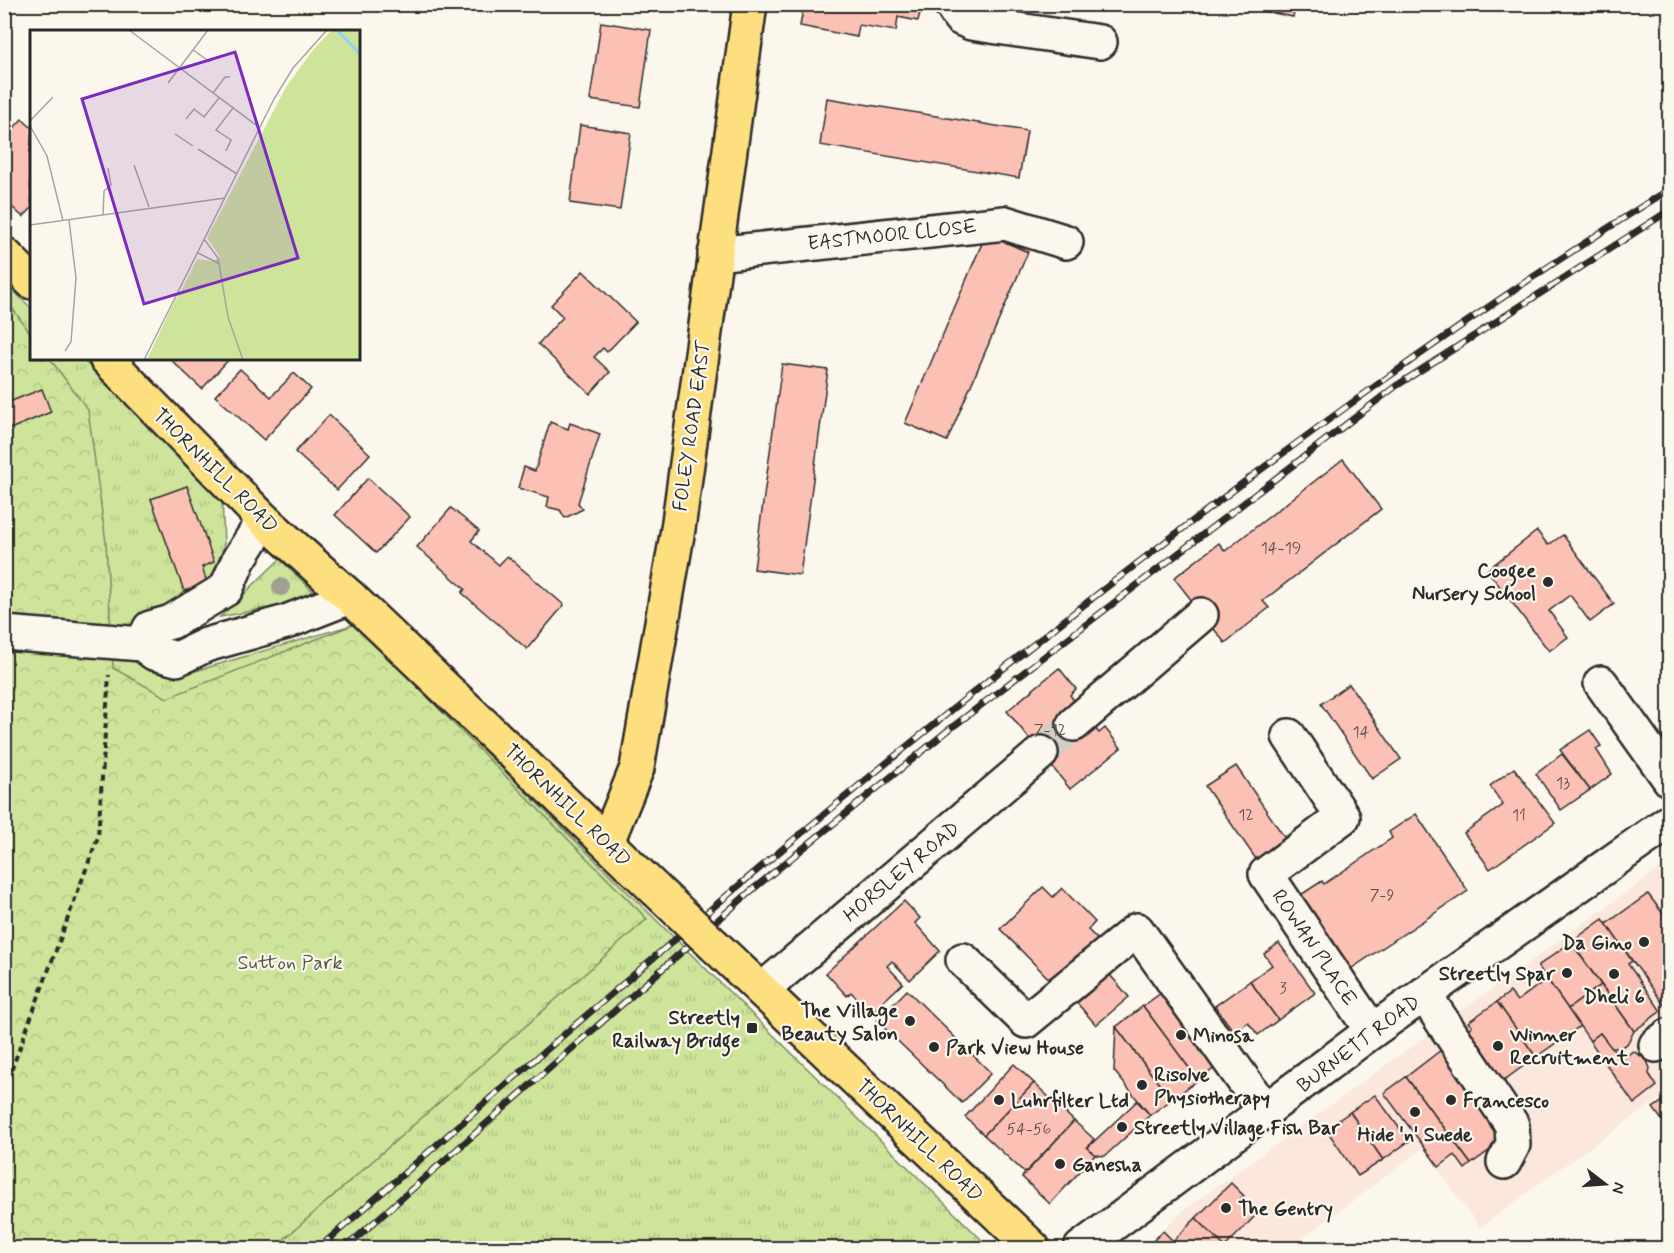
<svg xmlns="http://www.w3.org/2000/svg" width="1674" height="1253" font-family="Mynerve,sans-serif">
<defs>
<pattern id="grass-tufts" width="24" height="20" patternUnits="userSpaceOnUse" patternTransform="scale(1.5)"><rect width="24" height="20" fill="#cde49a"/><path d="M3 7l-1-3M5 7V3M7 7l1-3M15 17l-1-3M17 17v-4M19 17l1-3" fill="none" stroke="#b0c485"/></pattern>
<pattern id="forest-crowns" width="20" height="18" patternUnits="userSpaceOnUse" patternTransform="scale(1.5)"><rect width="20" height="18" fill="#cde49a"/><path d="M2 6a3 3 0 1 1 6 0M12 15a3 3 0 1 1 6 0" fill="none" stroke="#b0c485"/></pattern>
</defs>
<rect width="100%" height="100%" fill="#fbf7ec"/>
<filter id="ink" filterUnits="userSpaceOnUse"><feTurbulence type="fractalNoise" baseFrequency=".0167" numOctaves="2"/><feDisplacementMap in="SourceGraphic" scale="12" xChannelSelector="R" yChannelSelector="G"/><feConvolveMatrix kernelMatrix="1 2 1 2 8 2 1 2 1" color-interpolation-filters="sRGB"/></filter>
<g filter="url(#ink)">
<path fill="#fbe7dc" d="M1659,869L1669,870V1092L1549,1176L1480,1228L1423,1148L1290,1248H1145L1179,1214Z"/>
<g fill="url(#grass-tufts)" stroke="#7c8862" stroke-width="1.5">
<path d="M4,281L31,308L32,358L82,359L222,497L224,544L217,584L169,610L182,675L355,624L990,1248H5Z"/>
<path d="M280,559L320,598L220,617Z"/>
</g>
<path fill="url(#forest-crowns)" stroke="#7c8862" stroke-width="1.5" d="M4,297L31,334L32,358L50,359L88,410L106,543L113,668L167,698L355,624L647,919L274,1248H5Z"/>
<g fill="#fcc1b5" stroke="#2b2b2b" stroke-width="1.5">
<path d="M804,4H922L918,21L898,17L896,31L859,25L857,37L800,26Z"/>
<path d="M1050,4H1083L1082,11Z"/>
<path d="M1230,4H1296L1293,17Z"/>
<path d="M601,22L651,30L640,107L590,100Z"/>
<path d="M827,98L1027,131L1019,178L820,145Z"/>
<path d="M22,119L32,128L29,167L32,208L23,217L4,200V139Z"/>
<path d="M580,125L631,133L620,210L570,203Z"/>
<path d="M986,234L1028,252L947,441L905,423Z"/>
<path d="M583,271L636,322L607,352L603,348L594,357L610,372L590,394L538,344L563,317L551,305Z"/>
<path d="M169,358H230L202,389Z"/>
<path d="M782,364L828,370L800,575L754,569Z"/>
<path d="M240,369L271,397L294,373L311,389L264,440L215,396Z"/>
<path d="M42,389L51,412L10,429L4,415V404Z"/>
<path d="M329,415L370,454L337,490L295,452Z"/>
<path d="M550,422L568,429L570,423L600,434L578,503L583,509L565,518L560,510L547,507L549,497L518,488L524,467L535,471Z"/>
<path d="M1343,459L1381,509L1263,601L1269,608L1225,643L1174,578L1219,543L1225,551Z"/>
<path d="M368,478L410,517L376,553L335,515Z"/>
<path d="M187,486L214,562L202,567L207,583L184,591L151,499Z"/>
<path d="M451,508L479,531L471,541L499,565L507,556L564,605L527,649L462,593L465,589L417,547Z"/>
<path d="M1537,531L1548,545L1563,535L1614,604L1590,622L1570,595L1549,611L1568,637L1549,651L1487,570Z"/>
<path d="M1059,668L1076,689L1070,695L1089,721L1099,733L1105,728L1121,748L1070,789L1007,711Z"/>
<path d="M1349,684L1401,759L1372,779L1321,704Z"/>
<path d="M1590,730L1601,746L1596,749L1612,774L1590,790L1560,750Z"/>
<path d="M1562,754L1590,790L1561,810L1536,774Z"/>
<path d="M1236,766L1287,841L1258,862L1205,786Z"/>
<path d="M1514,768L1555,823L1490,869L1464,833L1503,805L1490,786Z"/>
<path d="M1416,814L1468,891L1346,972L1296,898L1322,881L1324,884L1392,838L1389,832Z"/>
<path d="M1043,887L1053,897L1062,888L1095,922L1088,930L1101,943L1057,987L1000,929Z"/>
<path d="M1648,894L1670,923V1013L1606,924Z"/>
<path d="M904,901L920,918L915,923L940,951L910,980L892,961L887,966L903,983L871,1013L851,992L847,996L826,973Z"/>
<path d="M1603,919L1632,961L1628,964L1661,1011L1634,1031L1571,942Z"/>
<path d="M1571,942L1601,985L1568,1009L1538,966Z"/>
<path d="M1279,943L1315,993L1278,1020L1250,981L1272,965L1264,954Z"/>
<path d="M1110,975L1129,997L1096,1025L1077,1003Z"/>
<path d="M1547,979L1580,1026L1536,1057L1497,1002L1510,992L1517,1001Z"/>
<path d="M1250,981L1278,1020L1258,1035L1248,1022L1234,1032L1215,1006Z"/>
<path d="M1601,985L1634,1031L1627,1044L1619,1048H1611L1600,1033L1590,1041L1568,1009Z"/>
<path d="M907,990L991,1073L962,1103L877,1021Z"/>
<path d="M1164,991L1219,1065L1198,1080L1143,1006Z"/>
<path d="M1497,1002L1536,1057L1496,1086L1459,1035L1472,1026L1468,1022Z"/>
<path d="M1143,1006L1198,1080L1171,1100L1116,1027Z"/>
<path d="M1116,1027L1171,1100L1150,1115L1114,1071Z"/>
<path d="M1600,1033L1621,1060L1633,1051L1646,1059L1650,1068L1649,1074L1657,1086L1634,1104L1590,1041Z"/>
<path d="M1441,1050L1495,1124L1491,1127L1502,1141L1471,1164L1406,1077Z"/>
<path d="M1014,1064L1034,1083L984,1135L965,1117Z"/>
<path d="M1406,1077L1471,1164L1465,1169L1455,1155L1439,1167L1384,1093Z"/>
<path d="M1034,1083L1074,1121L1025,1173L984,1135Z"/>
<path d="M1375,1095L1409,1141L1383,1160L1350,1112Z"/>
<path d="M1670,1096V1131L1653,1108Z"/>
<path d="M1137,1101L1150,1115L1105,1156L1095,1155L1087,1148Z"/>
<path d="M1350,1112L1383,1160L1358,1176L1326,1129Z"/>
<path d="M1074,1121L1094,1139L1087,1148L1095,1155L1050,1204L1022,1177Z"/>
<path d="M1231,1183L1244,1196L1239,1200L1255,1216L1225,1247L1196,1218Z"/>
<path d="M1196,1218L1225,1247L1223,1248H1180L1173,1241Z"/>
<path d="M1163,1231L1180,1248H1146Z"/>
</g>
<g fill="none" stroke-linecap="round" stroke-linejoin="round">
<path stroke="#d1cec5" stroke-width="33" stroke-dasharray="33 16" stroke-linecap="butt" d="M1041,753L1074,724"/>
<g stroke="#2b2b2b" stroke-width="38">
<g id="minor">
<path d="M951,4L960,18L971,23L1100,42"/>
<path d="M715,254L1005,223L1066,242"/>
<path d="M4,633L142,644L154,653L177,659L206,645L286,622L350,597"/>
<path d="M142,644L150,628L171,622L226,589L239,559L264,520"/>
<path d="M1601,683L1670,780"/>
<path d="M1074,724L1201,615"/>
<path d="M1289,736L1343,817L1266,874L1372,1031"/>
<path d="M963,960L1026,1021L1137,930L1266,1112"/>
<path d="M762,990L1041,753"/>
<path d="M1424,994L1512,1125L1513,1145L1504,1162"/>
<path d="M1656,1045L1670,1035"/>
<path d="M1081,1248L1372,1031L1670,821"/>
</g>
</g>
<g stroke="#2b2b2b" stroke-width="38">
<g id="major">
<path d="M4,254L32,282"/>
<path d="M106,358L264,520L350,597L656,890"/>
<path d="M607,842L637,768L678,529L750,4"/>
<path d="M715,946L1033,1248"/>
</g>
</g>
<path stroke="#2b2b2b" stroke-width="4" stroke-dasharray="6 4.5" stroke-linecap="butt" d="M4,1090L98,837L109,675"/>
<use href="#minor" stroke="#fbf7ec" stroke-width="33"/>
<use href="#major" stroke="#fedf80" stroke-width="33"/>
<g stroke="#2b2b2b" stroke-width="7">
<g id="rail">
<path d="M319,1248C574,1024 831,802 1099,593C1283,450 1471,312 1670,189"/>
<path d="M345,1248L752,890L946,732L1396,386L1670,210"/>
</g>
</g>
<use href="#rail" stroke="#fbf7ec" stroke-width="4.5" stroke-dasharray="14" stroke-linecap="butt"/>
<g stroke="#2b2b2b" stroke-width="38" stroke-linecap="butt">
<path id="major-bridge" d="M656,890L715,946"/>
</g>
<use href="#major-bridge" stroke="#fedf80" stroke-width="33"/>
</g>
<circle fill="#9fa091" cx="281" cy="587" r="9"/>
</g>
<g fill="#2b2b2b" stroke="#fbf7ec" stroke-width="2">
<circle cx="1548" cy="582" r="6"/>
<circle cx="1644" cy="942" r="6"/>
<circle cx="1567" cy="973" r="6"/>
<circle cx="1614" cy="974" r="6"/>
<circle cx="910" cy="1021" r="6"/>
<rect x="746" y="1022" width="12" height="12" rx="3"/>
<circle cx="1181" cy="1035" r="6"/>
<circle cx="1498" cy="1046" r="6"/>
<circle cx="934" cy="1047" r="6"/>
<circle cx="1142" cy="1085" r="6"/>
<circle cx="999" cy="1100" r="6"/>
<circle cx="1451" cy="1100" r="6"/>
<circle cx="1415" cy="1112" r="6"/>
<circle cx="1122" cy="1127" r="6"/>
<circle cx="1060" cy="1164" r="6"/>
<circle cx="1226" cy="1208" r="6"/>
</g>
<g text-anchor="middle" stroke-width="4.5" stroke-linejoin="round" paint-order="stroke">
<g font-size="16" fill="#5f504e">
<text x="1281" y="553">14-19</text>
<text x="1050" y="735">7-12</text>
<text x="1361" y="737">14</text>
<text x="1563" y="788">13</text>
<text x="1246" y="820">12</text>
<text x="1519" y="820">11</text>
<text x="1382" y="900">7-9</text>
<text x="1283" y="993">3</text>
<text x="1029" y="1134">54-56</text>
</g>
<g font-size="20" fill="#2b2b2b" stroke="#fbf7ec">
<text transform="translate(892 234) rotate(-6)" y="7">EASTMOOR CLOSE</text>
<text transform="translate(691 426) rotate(-82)" y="7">FOLEY ROAD EAST</text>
<text transform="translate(216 470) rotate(45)" y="7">THORNHILL ROAD</text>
<text transform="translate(568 805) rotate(44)" y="7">THORNHILL ROAD</text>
<text transform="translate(901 871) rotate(-40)" y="7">HORSLEY ROAD</text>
<text transform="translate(1315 947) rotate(56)" y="7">ROWAN PLACE</text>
<text transform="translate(1358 1043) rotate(-37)" y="7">BURNETT ROAD</text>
<text transform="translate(920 1140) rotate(44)" y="7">THORNHILL ROAD</text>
</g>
<g font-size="20" font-weight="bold" fill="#2b2b2b" stroke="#fbf7ec" text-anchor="start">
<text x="1536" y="577" text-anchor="end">Coogee<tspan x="1536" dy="23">Nursery School</tspan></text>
<text x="1632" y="949" text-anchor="end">Da Gino</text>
<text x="1555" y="980" text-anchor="end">Streetly Spar</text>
<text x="1614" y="1003" text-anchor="middle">Dheli 6</text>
<text x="898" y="1017" text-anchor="end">The Village<tspan x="898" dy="23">Beauty Salon</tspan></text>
<text x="740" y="1024" text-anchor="end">Streetly<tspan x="740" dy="23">Railway Bridge</tspan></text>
<text x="1510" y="1041">Winner<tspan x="1510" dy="23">Recruitment</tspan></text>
<text x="1193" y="1042">Minosa</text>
<text x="946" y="1054">Park View House</text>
<text x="1154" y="1081">Risolve<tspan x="1154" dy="23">Physiotherapy</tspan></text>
<text x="1011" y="1107">Luhrfilter Ltd</text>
<text x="1463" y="1107">Francesco</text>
<text x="1134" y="1134">Streetly Village Fish Bar</text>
<text x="1415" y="1141" text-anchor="middle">Hide 'n' Suede</text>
<text x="1072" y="1171">Ganesha</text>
<text x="1238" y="1215">The Gentry</text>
</g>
<g font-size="20" fill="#545947" stroke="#fbf7ec">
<text x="290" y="969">Sutton Park</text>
</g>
</g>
<g transform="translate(30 30)">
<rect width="330" height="330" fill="#fbf7ec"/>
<path d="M302,0H330V330H117L167,229L183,231L190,227L177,208L256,57L283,20Z" fill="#cde49a"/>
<path d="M203,161L330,239V261L311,252L301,256L294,276L321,316L326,330H117L145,270L161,248L192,235L193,228L177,208ZM330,177V223L290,199Z" fill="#cde49a"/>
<path fill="none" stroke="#91d4f2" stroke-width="3" d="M307,0L330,24"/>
<path fill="none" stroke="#a8a59f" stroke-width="1.5" d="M99,0L230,98M163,20L180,32M138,53L178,0M183,63L195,47H200M156,89L164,79L174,87L189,68M0,91L23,67M0,96L17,126L33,191M145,104L163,116M168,119L207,144M196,121L201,110L186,100L203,78M104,135L119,177M73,185L74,161L81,155L78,138M0,195L195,168M174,209L188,228L198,287L213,330M168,223L188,233M35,321L41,312L46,248L39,190M114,330L244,69L263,38L297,0"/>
<path fill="#7b2cbf" fill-opacity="0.15" stroke="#7b2cbf" stroke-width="3" d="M205,22L268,228L114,274L52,69Z"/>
<rect width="330" height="330" fill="none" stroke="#2b2b2b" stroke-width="3"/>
</g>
<rect width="1674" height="1253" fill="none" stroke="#fbf7ec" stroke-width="24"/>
<rect x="12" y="12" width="1650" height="1229" fill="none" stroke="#2b2b2b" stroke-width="2" filter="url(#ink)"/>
<g transform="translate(1605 1184) rotate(107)" stroke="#fbf7ec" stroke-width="4.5" paint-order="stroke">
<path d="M0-4.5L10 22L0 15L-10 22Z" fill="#2b2b2b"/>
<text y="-9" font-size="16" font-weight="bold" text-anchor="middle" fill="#2b2b2b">N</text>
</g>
</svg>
